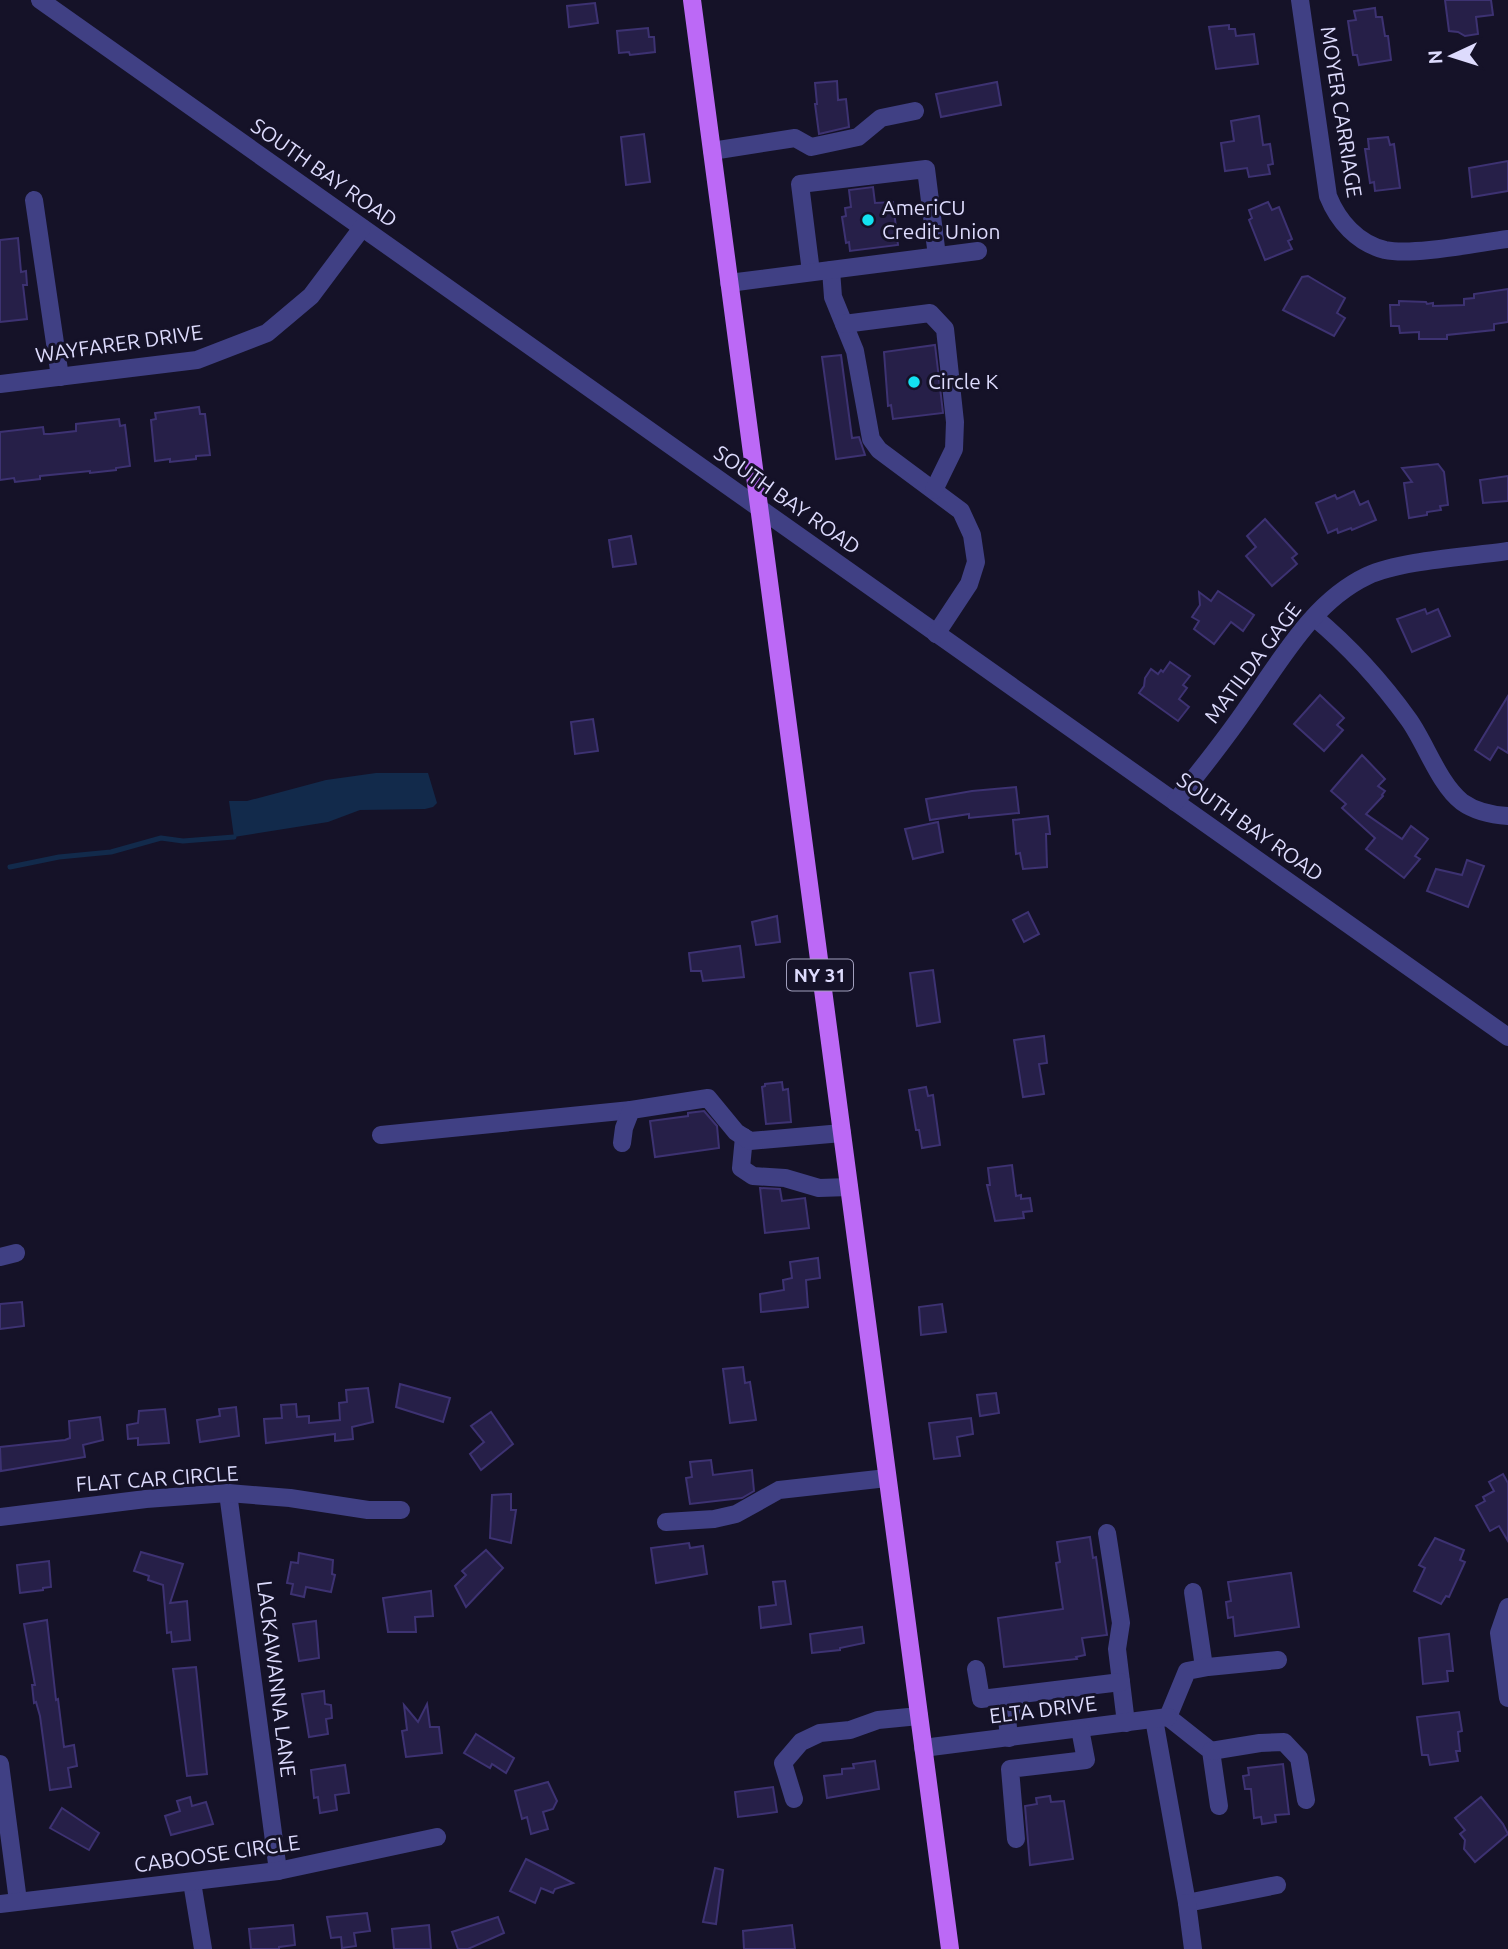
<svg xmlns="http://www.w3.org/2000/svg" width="1508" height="1949" font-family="Ubuntu,sans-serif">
<rect width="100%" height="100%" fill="#151228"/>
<path fill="#122a4b" d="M376,773H428L437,803L433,807L425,809L360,810L328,822L234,837L229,801H247L326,780Z"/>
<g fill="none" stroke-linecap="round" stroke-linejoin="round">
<path stroke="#122a4b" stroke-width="5" d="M10,867L59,857L111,852L161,838L183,841L234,837"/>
</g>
<g fill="#261f48" stroke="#3d3272" stroke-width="2">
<path d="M1445,0H1491L1493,15L1476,17L1478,34L1465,36L1458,32L1449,31Z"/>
<path d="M595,3L598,23L569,27L567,6Z"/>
<path d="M1375,8L1376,17H1382L1385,36H1388L1391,60L1359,65L1357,55H1353L1348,21L1356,20L1354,11Z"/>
<path d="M1229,25V29H1235L1236,36L1254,34L1258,64L1216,69L1209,27Z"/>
<path d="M648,28L649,37H654L655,52L630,55L629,52L619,53L617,31Z"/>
<path d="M837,81L838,100L846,99L849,127L819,134L815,104H817L815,83Z"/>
<path d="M997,82L1001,105L941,117L936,94Z"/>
<path d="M1259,116L1263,145L1270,144L1273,164L1268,165L1270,174L1249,177L1247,168L1225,171L1221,143L1234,141L1231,121Z"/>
<path d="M644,134L650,182L626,185L621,137Z"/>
<path d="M1388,137L1390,145L1394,144L1400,188L1375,191L1374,182L1370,183L1365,149H1369L1368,139Z"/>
<path d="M1508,161V191L1472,197L1469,168Z"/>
<path d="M873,187L875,203L893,202L898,245L850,251L849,242L846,243L842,217L846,216L845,208L851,207L849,190Z"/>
<path d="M1268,202L1272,210L1279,207L1292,239L1288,241L1292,249L1265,260L1249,220L1252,218L1249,210Z"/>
<path d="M18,238L21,272L26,271L27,285H23L27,319L0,322V240Z"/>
<path d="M1308,276L1345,298L1337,313L1345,318L1334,336L1283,310L1302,277Z"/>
<path d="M1508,289V322L1494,324V330L1447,335V339H1419V332L1400,333L1399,326H1391L1390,305H1399V301L1426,302L1427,304L1433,303V306L1464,305V299L1474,298V294Z"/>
<path d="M935,345L943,413L893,419L891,405L888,406L884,352Z"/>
<path d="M841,355L852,438L859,437L865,455L836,459L822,357Z"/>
<path d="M199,407L200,414H205L210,455L196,456V459L170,462V459L155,461L151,420L156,419L155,413Z"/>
<path d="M119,419L120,426L125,425L130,466L116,468V470L90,473V471L40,476V479L15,482L14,478L0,480V432L43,427L44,434H50L76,431V424Z"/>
<path d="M1438,464L1444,472L1448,505L1440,506L1441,510L1427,512V515L1409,518L1404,483L1412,482L1402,468Z"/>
<path d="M1508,476V501L1483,503L1480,480Z"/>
<path d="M1354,491L1360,505L1368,501L1376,520L1352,530L1351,528L1338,533L1337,529L1328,533L1316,503L1335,495L1337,499Z"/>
<path d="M1265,519L1297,554L1292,558L1297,564L1272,586L1246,556L1256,547L1247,536Z"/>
<path d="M631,536L636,564L613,567L609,540Z"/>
<path d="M1218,591L1254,615L1243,631L1231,622L1214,644L1194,629L1199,621L1192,617L1200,605L1199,592L1211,601Z"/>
<path d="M1425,609L1427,614L1438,609L1450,636L1412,652L1397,619Z"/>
<path d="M1170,662L1190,676L1183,685L1187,688L1179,699L1189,707L1178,721L1139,693L1144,686L1145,678L1151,669L1158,674L1161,670L1163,672Z"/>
<path d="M1320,695L1344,718L1337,725L1343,730L1324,751L1294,724Z"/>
<path d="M1508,696V753L1498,747L1490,760L1475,750Z"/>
<path d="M593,719L598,751L575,754L571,722Z"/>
<path d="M1362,755L1385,779L1378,786L1385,791L1382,795L1383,796L1366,814L1402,839L1411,826L1428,839L1415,856L1420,859L1404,878L1366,849L1375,838L1342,808L1346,804L1331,791Z"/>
<path d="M1016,787L1019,813L969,818V814L930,820L926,799L972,791Z"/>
<path d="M1048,816L1050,834H1046L1047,867L1023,869L1020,853L1016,854L1013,820Z"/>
<path d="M938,822L943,852L913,859L905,829Z"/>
<path d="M1467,860L1484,866L1468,907L1427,891L1436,869L1462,875Z"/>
<path d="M1028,912L1039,934L1024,942L1013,920Z"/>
<path d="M777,916L780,942L756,945L752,922Z"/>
<path d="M740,946L744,977L703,981L701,971H691L689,953Z"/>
<path d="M933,970L940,1022L917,1026L910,973Z"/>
<path d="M1044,1036L1047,1063L1039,1064L1044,1094L1023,1097L1014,1040Z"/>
<path d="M782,1082L783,1090L788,1089L791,1122L766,1124L762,1087L765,1086V1084Z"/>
<path d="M926,1087L928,1096L933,1095L940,1145L922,1148L919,1130H916L909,1090Z"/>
<path d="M704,1111L717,1126L719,1148L655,1157L650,1121L688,1116V1113Z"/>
<path d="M1012,1165L1016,1196L1021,1195V1199L1030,1198L1032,1211L1023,1212L1024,1218L995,1221L987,1185H990L988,1168Z"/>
<path d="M760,1188L780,1189L782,1201L805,1198L809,1228L765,1233Z"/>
<path d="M818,1258L820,1278L806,1280L808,1307L761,1312L760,1294L784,1290L783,1280L792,1278L790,1262Z"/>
<path d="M22,1302L24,1326L0,1329V1304Z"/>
<path d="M942,1304L946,1332L921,1335L919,1307Z"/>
<path d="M743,1367L745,1383L750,1382L756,1420L730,1423L723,1369Z"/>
<path d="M400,1384L450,1398L443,1422L396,1407Z"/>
<path d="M368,1388L373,1422L352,1427L353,1439L335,1441V1434L266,1443L264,1419L282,1418L281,1405L296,1404L297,1417L309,1416V1423L340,1420L339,1403L347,1402L346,1390Z"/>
<path d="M996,1393L999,1413L980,1416L977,1395Z"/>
<path d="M236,1407L239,1436L200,1442L197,1420L220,1416L219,1409Z"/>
<path d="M165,1409L169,1443L138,1445V1438L128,1439L127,1425L138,1423L139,1411Z"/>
<path d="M491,1412L513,1444L481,1470L470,1454L484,1442L471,1426Z"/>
<path d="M100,1417L103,1440L83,1445L85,1457L1,1471L0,1447L65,1440L70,1438L69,1421Z"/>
<path d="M971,1418L973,1434L957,1437L960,1456L934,1459L929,1423Z"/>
<path d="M711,1460L713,1475L752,1470L754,1491L742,1498L690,1504L686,1478L692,1477L690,1462Z"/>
<path d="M1503,1474L1508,1483V1541L1499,1526L1490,1531L1476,1506L1485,1501L1483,1497L1494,1491L1489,1482Z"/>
<path d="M511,1494V1510H516L511,1543L490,1538L492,1495Z"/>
<path d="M1090,1537L1093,1558L1096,1557L1107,1635L1082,1638L1085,1655L1076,1657L1077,1659L1004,1667L998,1618L1063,1609L1056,1563L1060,1562L1057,1542Z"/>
<path d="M1435,1538L1464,1550L1460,1560L1465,1562L1449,1597L1446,1596L1441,1604L1414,1591L1425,1568L1419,1565Z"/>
<path d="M689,1543L690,1548L703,1546L707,1574L656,1583L651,1548Z"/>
<path d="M486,1550L503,1568L466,1607L455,1586L466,1575L462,1571Z"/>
<path d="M141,1552L183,1564L170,1603L187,1601L190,1640L172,1642L171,1632L167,1633L163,1585L148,1580L149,1576L134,1571Z"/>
<path d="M299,1553L333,1560L332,1574L335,1575L331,1592L306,1587L304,1597L291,1594L293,1584L287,1583L291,1562L298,1563Z"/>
<path d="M49,1561L51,1587L43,1588V1590L20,1593L17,1565Z"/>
<path d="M1291,1573L1299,1627L1235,1636L1233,1617L1228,1618L1226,1602L1231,1601L1228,1582Z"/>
<path d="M785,1581L791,1624L761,1628L759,1607L776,1605L773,1582Z"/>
<path d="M431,1591L433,1616L415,1617L416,1632H388L383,1598Z"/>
<path d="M47,1620L56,1700L58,1699L64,1747L74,1745L77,1766L68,1768L71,1787L50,1790L40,1716L36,1702L34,1703L32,1685H35L24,1624Z"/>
<path d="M316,1621L319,1658L299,1661L293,1624Z"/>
<path d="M862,1627L864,1643L840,1648V1650L812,1653L810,1634Z"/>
<path d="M1449,1634L1453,1671H1447L1448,1681L1423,1684L1419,1638Z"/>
<path d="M196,1667L207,1774L187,1776L173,1669Z"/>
<path d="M324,1691L325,1704L331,1705L332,1718L326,1719L328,1734L309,1737L302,1694Z"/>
<path d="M427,1704L430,1727H439L442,1753L406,1757L402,1731L407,1730L404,1705L418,1722Z"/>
<path d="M1459,1712L1462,1731L1458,1732L1460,1751H1456L1458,1761L1430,1765L1428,1755H1422L1417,1717Z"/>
<path d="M476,1734L514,1758L506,1773L492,1764L490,1768L464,1753Z"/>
<path d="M875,1761L879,1789L827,1798L824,1776L842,1774V1769L854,1768L853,1764Z"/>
<path d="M1283,1764L1289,1814L1275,1815L1276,1822L1262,1824L1261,1817L1254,1818L1251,1789H1245L1243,1776L1249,1775L1248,1768Z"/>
<path d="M345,1765L349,1793L335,1795L337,1810L320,1813L318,1797L314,1798L311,1770Z"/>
<path d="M548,1782L557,1801L553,1809L543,1812L548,1829L531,1834L527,1817L522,1819L515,1791Z"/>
<path d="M773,1787L777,1812L738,1817L735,1792Z"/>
<path d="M1050,1796L1051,1802L1064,1801L1073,1859L1030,1865L1025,1806L1037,1804L1036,1798Z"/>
<path d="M190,1797L192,1806L206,1802L213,1824L171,1835L165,1816L180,1811L177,1801Z"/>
<path d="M1481,1797L1503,1824L1508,1834L1475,1862L1464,1849L1465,1840L1460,1834L1465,1830L1455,1818Z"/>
<path d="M62,1808L99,1833L89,1850L50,1828Z"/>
<path d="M526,1859L550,1871L573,1883L555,1889L553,1893L541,1888L535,1903L510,1891Z"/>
<path d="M715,1868L723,1870L716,1924L703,1922Z"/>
<path d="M367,1913L370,1931L354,1933L356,1946L342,1948L341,1937L331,1938L327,1917Z"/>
<path d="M498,1917L504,1933L468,1949H458L452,1932Z"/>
<path d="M293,1925L295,1945L279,1947V1949H251L249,1929Z"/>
<path d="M429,1925L431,1949H394L392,1929Z"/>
<path d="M792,1925L795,1949H744L743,1931Z"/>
</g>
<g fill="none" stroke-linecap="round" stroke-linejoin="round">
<g stroke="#404084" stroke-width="18">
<path d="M40,0L1508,1037"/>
<path d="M1300,0L1328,196C1338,221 1357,243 1385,250C1413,256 1477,243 1508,239"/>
<path d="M712,151L795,138L811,147L858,137L881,118L915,111"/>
<path d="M34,200L60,377"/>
<path d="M831,270L833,297L855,351L871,439L879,450L961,511L972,535L976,562L969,584L936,634"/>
<path d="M811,272L800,184L926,169L937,256"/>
<path d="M729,283L978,251"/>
<path d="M844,324L930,313L945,329L955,422L954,449L934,490"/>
<path d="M0,384L197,360L267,333L311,296L362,228"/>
<path d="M1314,617C1350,647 1381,681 1409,720C1426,744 1439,784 1462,802C1476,812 1491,815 1508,816"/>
<path d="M1175,802C1200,771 1224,741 1246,709C1280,662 1312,602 1367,576C1401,560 1469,557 1508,551"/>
<path d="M381,1135L631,1110"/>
<path d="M744,1137L741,1168L753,1176L785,1178L819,1188L849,1187"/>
<path d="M622,1143L624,1128L631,1110L708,1098L736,1132L750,1141L842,1133"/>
<path d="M0,1257L16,1253"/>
<path d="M228,1493L278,1871"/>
<path d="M0,1517L146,1499L228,1493L290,1498L368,1510H401"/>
<path d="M666,1522L714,1519L736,1514L779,1490L887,1478"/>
<path d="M1107,1533L1121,1623L1117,1649L1126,1723"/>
<path d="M1193,1592L1204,1667"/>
<path d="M1508,1607L1499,1633L1508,1698"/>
<path d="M976,1669L981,1699L1121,1682"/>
<path d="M1168,1717L1187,1671L1208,1667L1278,1660"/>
<path d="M1168,1717L1211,1751L1219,1806"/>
<path d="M1154,1719L1187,1903L1277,1885"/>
<path d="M1009,1738L1007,1718L1020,1695"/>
<path d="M923,1748L1168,1717"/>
<path d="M1211,1751L1260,1743L1284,1742L1299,1758L1306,1800"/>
<path d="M0,1764L18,1901"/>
<path d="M794,1799L783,1763L801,1742L820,1733L850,1730L878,1720L919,1716"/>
<path d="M1016,1839L1010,1769L1086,1760L1080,1729"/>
<path d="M192,1882L203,1949"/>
<path d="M1187,1903L1193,1949"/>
<path d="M0,1904L278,1871L437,1837"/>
</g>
<path stroke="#bc69f6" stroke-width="18" d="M692,0L950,1949"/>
</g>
<g fill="#13e2f1" stroke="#151228" stroke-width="2.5">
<circle cx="868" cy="220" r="7"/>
<circle cx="914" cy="382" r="7"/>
</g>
<g text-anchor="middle" stroke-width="6" stroke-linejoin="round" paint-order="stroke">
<rect fill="#151228" stroke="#a19fbd" stroke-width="2" x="787" y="959.5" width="66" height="31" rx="5"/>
<g font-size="19" font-weight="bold" fill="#dddbfd">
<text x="820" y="982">NY 31</text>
</g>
<g font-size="21" fill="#dddbfd" stroke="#151228">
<text transform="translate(1341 112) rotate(81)" y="7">MOYER CARRIAGE</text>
<text transform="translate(324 173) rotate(35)" y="7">SOUTH BAY ROAD</text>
<text transform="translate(119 344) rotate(-8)" y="7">WAYFARER DRIVE</text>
<text transform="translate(787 500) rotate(35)" y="7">SOUTH BAY ROAD</text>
<text transform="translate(1253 663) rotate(-53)" y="7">MATILDA GAGE</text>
<text transform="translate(1250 827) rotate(35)" y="7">SOUTH BAY ROAD</text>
<text transform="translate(157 1479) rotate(-4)" y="7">FLAT CAR CIRCLE</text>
<text transform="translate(276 1679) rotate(83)" y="7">LACKAWANNA LANE</text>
<text transform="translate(1043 1710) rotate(-7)" y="7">ELTA DRIVE</text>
<text transform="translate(217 1854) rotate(-8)" y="7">CABOOSE CIRCLE</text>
</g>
<g font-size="21" fill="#dddbfd" stroke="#151228" text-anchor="start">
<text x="882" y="215">AmeriCU<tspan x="882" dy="24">Credit Union</tspan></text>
<text x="928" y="389">Circle K</text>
</g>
</g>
<g transform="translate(1452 56) rotate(266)" stroke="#151228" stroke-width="5" paint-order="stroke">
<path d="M0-5L12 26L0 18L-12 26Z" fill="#dddbfd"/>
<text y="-10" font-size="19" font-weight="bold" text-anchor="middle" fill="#dddbfd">N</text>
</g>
</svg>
